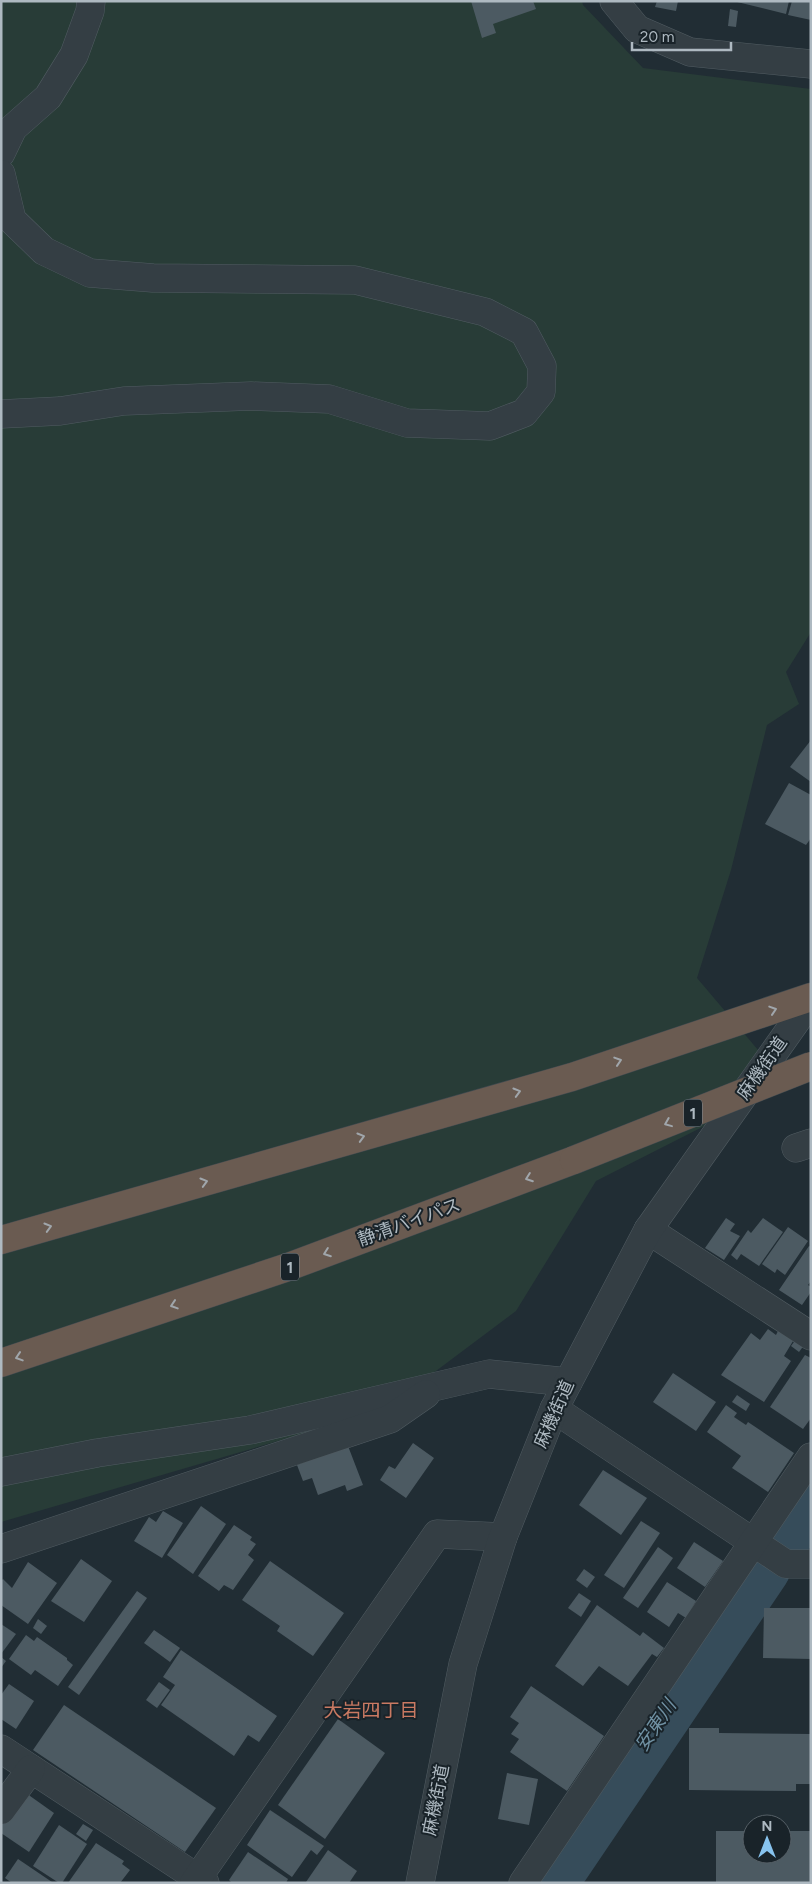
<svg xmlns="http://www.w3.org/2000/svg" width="812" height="1884" font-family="Figtree,'Noto Sans JP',sans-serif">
<rect width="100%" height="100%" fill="#212d34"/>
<path fill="#283c37" d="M1,1H582L583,5L643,68L811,89V632L786,672L799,704L767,725L731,870L697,978L787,1084L596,1181L516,1311L384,1410L1,1522Z"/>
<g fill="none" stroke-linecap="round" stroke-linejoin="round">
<g stroke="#364c5a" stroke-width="59">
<path d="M779,1541L811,1494"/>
<path d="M548,1883L761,1568"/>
</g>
</g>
<g fill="#4c5a62">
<path d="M471,1H533L536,9L493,24L496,33L482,38Z"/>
<path d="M657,1H678L676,11L655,7Z"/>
<path d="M733,1H789L786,14Z"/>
<path d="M792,1H811V20L788,15Z"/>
<path d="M730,9L738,11L736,27L728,26Z"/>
<path d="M811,740V782L790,767Z"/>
<path d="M789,783L811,795V838L806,845L765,824Z"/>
<path d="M726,1218L735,1224L730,1231L740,1236L724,1260L705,1248Z"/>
<path d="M763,1218L783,1232L759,1266L741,1254L737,1260L731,1255L748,1230L751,1233Z"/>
<path d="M788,1227L808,1241L785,1275L777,1269L775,1273L762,1264Z"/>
<path d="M809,1246L811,1247V1281L808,1285L811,1287V1292L802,1305L779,1290Z"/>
<path d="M768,1329L776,1335L778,1331L793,1341L784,1356L791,1361L764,1402L721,1375L751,1333L760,1340Z"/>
<path d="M797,1338L805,1344L799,1352L791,1346Z"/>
<path d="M805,1355L811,1358V1418L803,1429L770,1407Z"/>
<path d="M673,1373L716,1402L696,1431L653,1402Z"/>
<path d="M737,1395L750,1404L746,1411L732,1402Z"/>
<path d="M726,1405L737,1413L734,1417L746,1425L748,1422L794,1453L768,1492L732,1468L741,1456L707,1432Z"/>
<path d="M413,1443L434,1458L406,1498L380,1480L389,1466L395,1469Z"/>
<path d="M348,1446L363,1485L347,1491L345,1485L318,1495L312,1478L303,1481L297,1465Z"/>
<path d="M603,1470L647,1498L621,1535L579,1505Z"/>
<path d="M201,1506L226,1524L193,1574L167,1555Z"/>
<path d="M163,1511L183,1523L162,1558L134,1541L149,1517L156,1522Z"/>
<path d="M641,1521L660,1533L624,1588L604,1575Z"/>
<path d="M234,1525L252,1537L250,1540L256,1544L248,1555L254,1560L233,1590L224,1585L219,1591L198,1576Z"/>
<path d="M694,1542L723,1561L705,1587L677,1568Z"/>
<path d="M658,1547L673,1558L638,1608L623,1598Z"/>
<path d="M81,1559L112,1581L84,1622L51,1601Z"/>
<path d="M270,1561L344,1613L313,1656L277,1631L280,1626L242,1600Z"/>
<path d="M28,1562L57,1583L28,1624L1,1605V1581L3,1579L12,1588Z"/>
<path d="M584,1569L595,1577L587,1588L576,1580Z"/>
<path d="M667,1582L696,1601L686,1618L678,1613L669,1627L647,1612Z"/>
<path d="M137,1591L147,1598L79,1695L68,1687Z"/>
<path d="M579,1593L591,1601L581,1617L568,1608Z"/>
<path d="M597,1605L640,1636L643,1632L664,1648L657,1657L652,1654L628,1686L599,1666L583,1686L555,1666Z"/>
<path d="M764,1608H811V1659L763,1658Z"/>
<path d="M38,1619L47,1626L41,1634L33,1628Z"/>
<path d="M1,1624L16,1634L1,1654Z"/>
<path d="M154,1630L180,1648L170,1662L144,1643Z"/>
<path d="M26,1635L34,1641L37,1637L67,1658V1660L73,1665L58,1686L35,1670L31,1675L9,1659Z"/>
<path d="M181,1650L277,1716L259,1742L248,1735L234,1756L161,1705L175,1685L163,1677Z"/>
<path d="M1,1657L6,1661L1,1668Z"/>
<path d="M159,1682L170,1690L157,1708L146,1700Z"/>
<path d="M9,1684L34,1701L16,1729L1,1719V1695Z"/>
<path d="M531,1686L604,1736L567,1791L510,1752L519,1739L511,1734L519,1723L510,1717Z"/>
<path d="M64,1705L216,1808L185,1852L33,1750Z"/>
<path d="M338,1719L385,1753L325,1839L278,1805Z"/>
<path d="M689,1728H719V1733L811,1734V1784H796V1791L689,1790Z"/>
<path d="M507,1773L538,1779L529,1825L498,1819Z"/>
<path d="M23,1791L54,1813L29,1852L1,1833V1824Z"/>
<path d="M270,1810L324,1846L317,1855L311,1850L292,1877L247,1845Z"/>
<path d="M83,1824L93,1830L86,1841L76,1834Z"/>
<path d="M59,1825L87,1844L62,1883H59L33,1866Z"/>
<path d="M716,1831H752V1854H782V1831H811V1883H716Z"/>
<path d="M96,1843L124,1861L122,1864L130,1870L120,1883H68Z"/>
<path d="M328,1850L357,1871L349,1883L306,1882Z"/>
<path d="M248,1852L288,1879L286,1883H232L229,1880Z"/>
<path d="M18,1859L52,1882L51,1883H12L5,1878Z"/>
</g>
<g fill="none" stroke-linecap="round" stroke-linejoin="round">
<g stroke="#515c62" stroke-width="29">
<g id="minor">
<path d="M614,1L637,29L690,52L811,64"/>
<path d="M1,153L13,128L48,97L74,55L90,11L91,1"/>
<path d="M1,174L12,220L44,251L90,273L153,278L355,280L485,312L524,332L542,366L541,392L524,413L490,426L407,423L329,399L251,396L124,401L60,411L1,414"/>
<path d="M796,1148L811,1143"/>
<path d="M648,1230L811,1336"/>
<path d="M554,1409L786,1564H811"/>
<path d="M1,1472L97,1453L250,1430L489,1374L568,1382"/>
<path d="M1,1549L390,1419L426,1394"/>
<path d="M1,1749L205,1883"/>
<path d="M1,1810L31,1769"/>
<path d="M194,1883L437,1534L503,1537"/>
<path d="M420,1883L463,1664L503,1537L554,1409L648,1230L811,1000"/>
<path d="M523,1883L811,1457"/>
</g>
</g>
<g stroke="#3e494f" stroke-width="29">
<g id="highway">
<path d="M1,1240L572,1077L811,997"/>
<path d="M1,1363L288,1267L574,1160"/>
</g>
</g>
<use href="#minor" stroke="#343e44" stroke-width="28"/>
<use href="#highway" stroke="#6a5b51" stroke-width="28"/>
<g stroke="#3e494f" stroke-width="29" stroke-linecap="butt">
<path id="highway-bridge" d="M574,1160L811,1066"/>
</g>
<use href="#highway-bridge" stroke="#6a5b51" stroke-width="28"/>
</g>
<defs><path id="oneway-chevron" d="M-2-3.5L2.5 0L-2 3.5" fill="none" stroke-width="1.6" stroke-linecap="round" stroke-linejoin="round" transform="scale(1.25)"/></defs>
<g stroke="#a0a6ab">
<use href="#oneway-chevron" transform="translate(773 1010) rotate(-18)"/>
<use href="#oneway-chevron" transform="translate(618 1061) rotate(-18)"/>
<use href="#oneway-chevron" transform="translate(517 1092) rotate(-16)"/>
<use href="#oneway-chevron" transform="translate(668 1123) rotate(158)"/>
<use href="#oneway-chevron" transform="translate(361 1137) rotate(-16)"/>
<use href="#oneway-chevron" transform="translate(529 1178) rotate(160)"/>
<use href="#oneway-chevron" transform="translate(204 1182) rotate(-16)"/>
<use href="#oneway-chevron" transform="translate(48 1227) rotate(-16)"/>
<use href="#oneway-chevron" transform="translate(327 1253) rotate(160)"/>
<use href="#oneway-chevron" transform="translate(174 1305) rotate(162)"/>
<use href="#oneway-chevron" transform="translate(19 1357) rotate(162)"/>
</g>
<g text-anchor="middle" stroke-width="4" stroke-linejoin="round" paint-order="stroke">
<g fill="#192329" stroke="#818c93" stroke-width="1">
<rect x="684" y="1099.5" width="18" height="27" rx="4"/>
<rect x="281" y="1253.5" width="18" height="27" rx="4"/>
</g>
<g font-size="16" font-weight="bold" fill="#aeb9c1">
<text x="693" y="1119">1</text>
<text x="290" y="1273">1</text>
</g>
<g font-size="18" fill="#aeb9c1" stroke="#192329">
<text transform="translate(762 1068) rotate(-55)" y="6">麻機街道</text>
<text transform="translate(409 1222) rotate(-20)" y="6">静清バイパス</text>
<text transform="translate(554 1414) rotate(-66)" y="6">麻機街道</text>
<text transform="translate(436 1800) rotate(-79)" y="6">麻機街道</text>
</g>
<g font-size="19" fill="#c97962" stroke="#192329">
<text x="371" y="1717">大岩四丁目</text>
</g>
<g font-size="19" font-style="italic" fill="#7091a3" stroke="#192329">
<text transform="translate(655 1725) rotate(-56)" y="7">安東川</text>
</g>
</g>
<rect width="812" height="1884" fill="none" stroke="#aeb9c1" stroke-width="5"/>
<g transform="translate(767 1839)"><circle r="24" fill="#192329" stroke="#555f66"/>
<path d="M0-4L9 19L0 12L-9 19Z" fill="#87c3ee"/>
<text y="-8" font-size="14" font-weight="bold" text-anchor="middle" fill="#aeb9c1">N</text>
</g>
<path d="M632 42v8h99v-8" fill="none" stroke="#aeb9c1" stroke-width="2.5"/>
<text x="640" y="42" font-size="15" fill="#aeb9c1" stroke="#192329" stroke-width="4" paint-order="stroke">20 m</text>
</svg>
